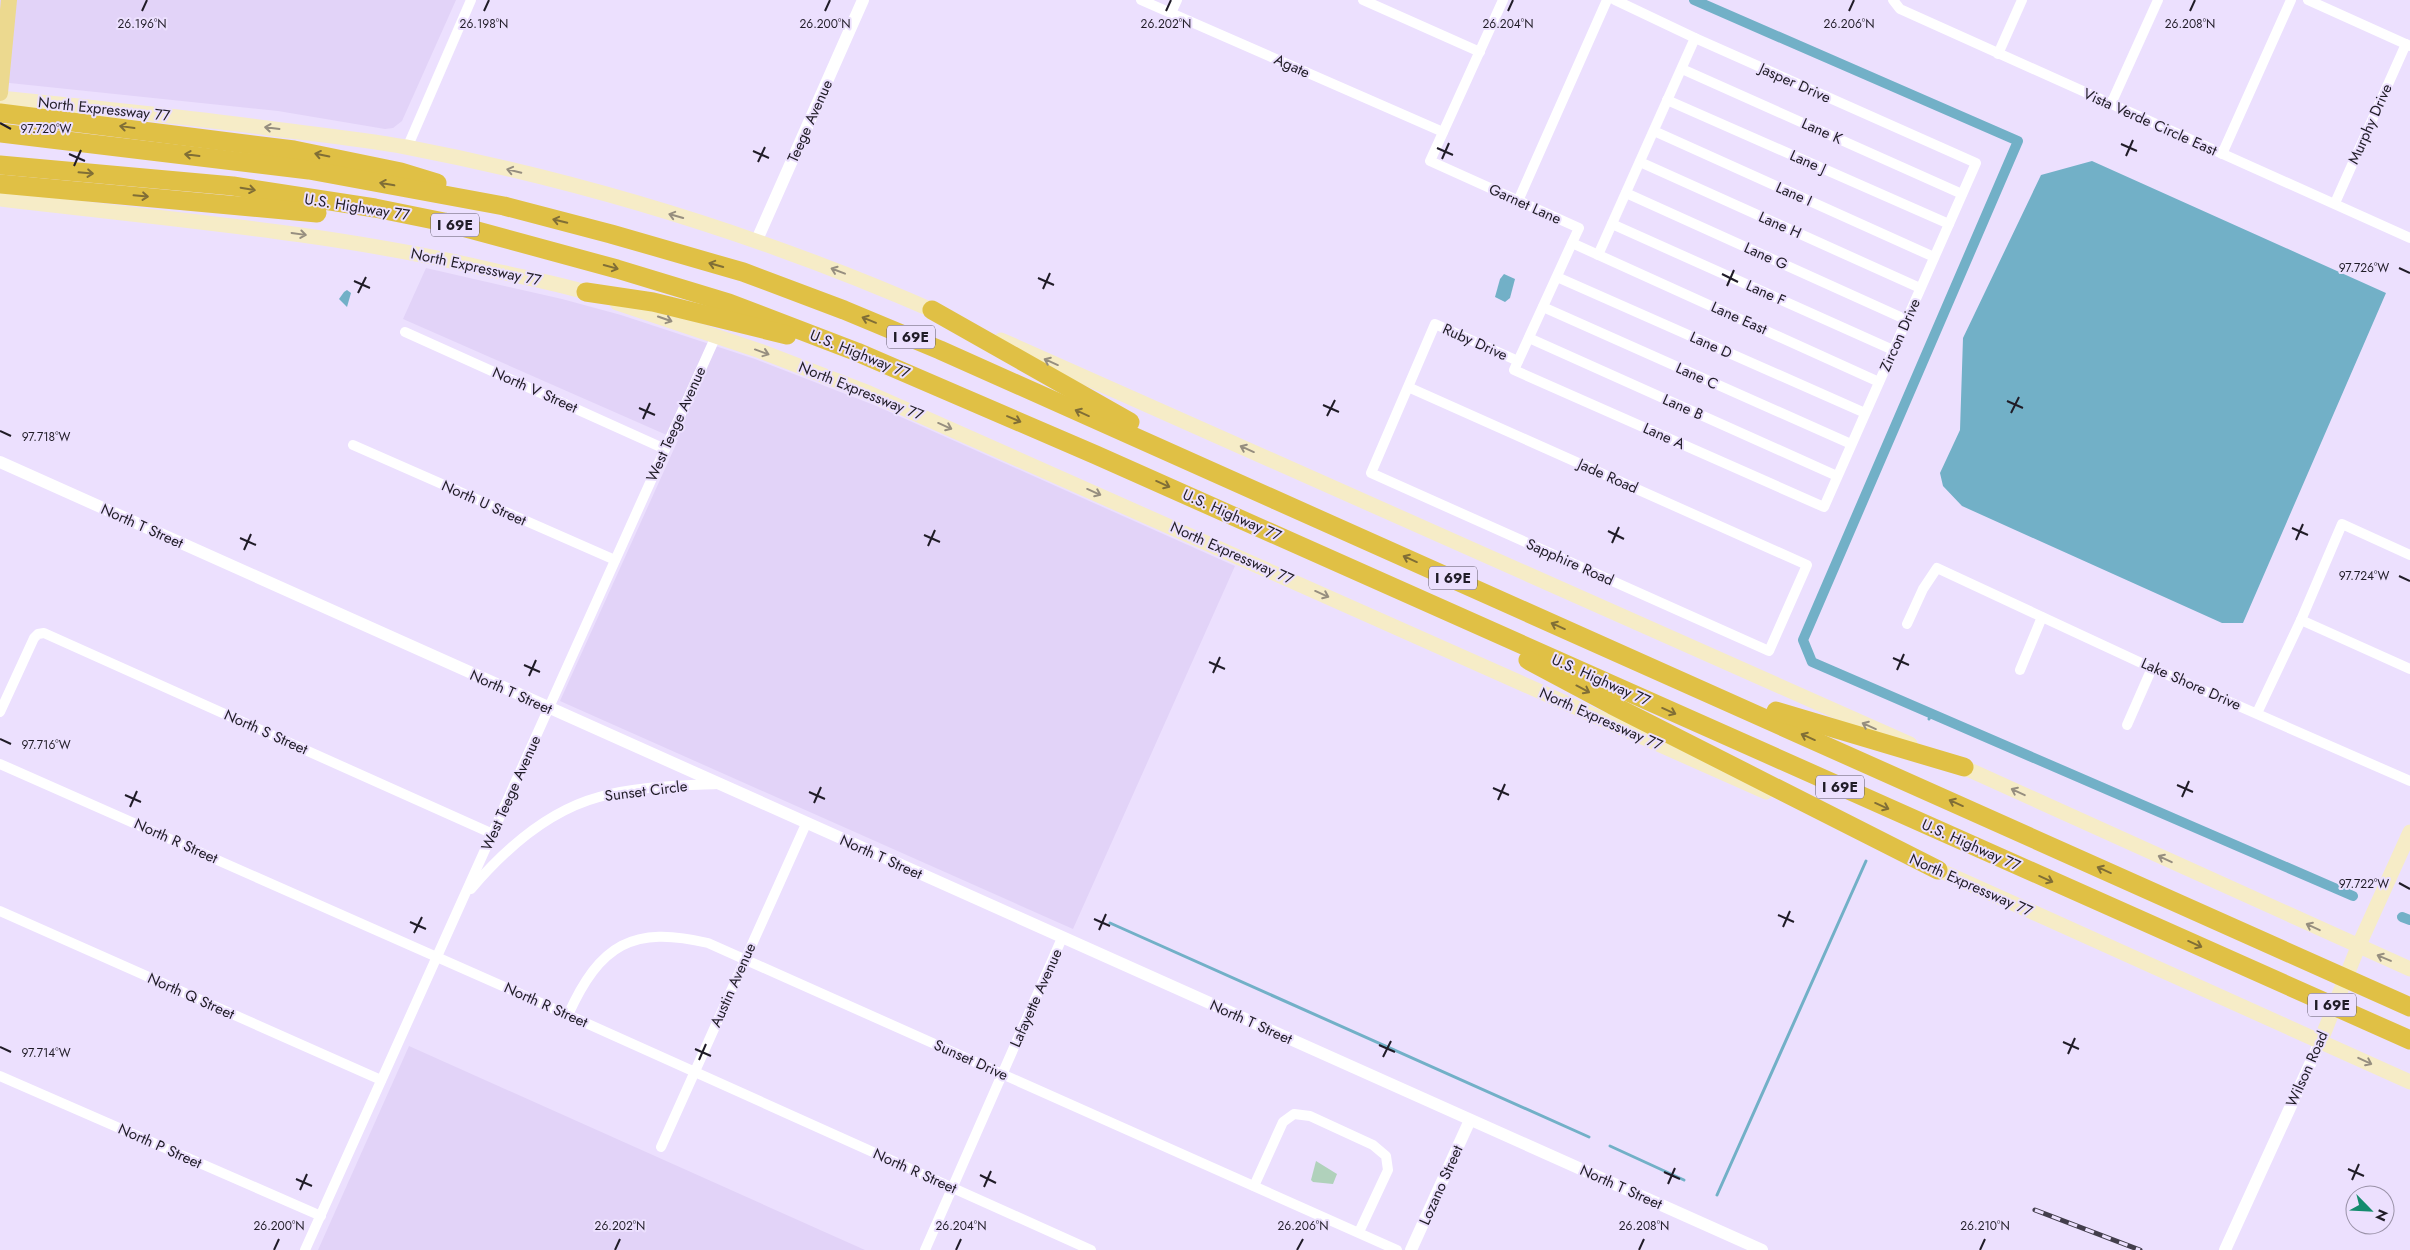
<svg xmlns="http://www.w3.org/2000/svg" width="2410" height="1250" font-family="Jost,sans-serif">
<rect width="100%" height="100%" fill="#ece0fe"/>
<g fill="#e2d3f8">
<path d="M0,0H456L402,121L393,128L385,129L278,111L0,82Z"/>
<path d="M426,268L562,299L621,315L755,359L874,405L1235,566L1073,929L560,701L678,440L403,319Z"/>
<path d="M409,1046L865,1250H318Z"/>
</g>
<path fill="#b0d1bb" d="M1316,1161L1337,1174L1333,1184L1313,1182L1311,1180Z"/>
<g fill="#72b0c7">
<path d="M2092,161L2386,293L2243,623H2222L1962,506L1943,486L1940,473L1960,430L1963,338L2041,175Z"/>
<path d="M1504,274L1515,279L1510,298L1505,302L1495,297L1500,279Z"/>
<path d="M347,290L351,293L347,307L339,299L344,292Z"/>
</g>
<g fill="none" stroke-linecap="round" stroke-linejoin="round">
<g stroke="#72b0c7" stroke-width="3">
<path d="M1929,719L1931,713"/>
<path d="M1110,923L1589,1137"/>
<path d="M1610,1146L1684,1180"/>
<path d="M1717,1195L1866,861"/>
</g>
<g stroke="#72b0c7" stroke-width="10">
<path d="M1694,0L2018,141L1803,640L1812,662L2353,896"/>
<path d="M2402,917L2410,920"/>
</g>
<g stroke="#fff" stroke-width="10">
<path d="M1141,0L1443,132"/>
<path d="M1363,0L1480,52"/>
<path d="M1503,0L1430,161L1579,228L1572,243L1879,382"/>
<path d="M1893,0L1900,9L2410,238"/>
<path d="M2308,0L2410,46"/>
<path d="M1171,13L1177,0"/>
<path d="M1998,54L2022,0"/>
<path d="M1682,69L1962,194"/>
<path d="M1667,100L1949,224"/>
<path d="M2111,104L2158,0"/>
<path d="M1654,131L1934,257"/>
<path d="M407,148L471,0"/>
<path d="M2222,154L2291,0"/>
<path d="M1640,162L1920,288"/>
<path d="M1626,193L1907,320"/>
<path d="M1518,201L1607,0"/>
<path d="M2335,203L2406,44"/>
<path d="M1612,224L1893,350"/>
<path d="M1572,243L1514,370L1824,507L1976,163L1695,38L1615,0"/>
<path d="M1598,255L1695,38"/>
<path d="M1557,277L1865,413"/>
<path d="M1543,307L1851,444"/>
<path d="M405,332L665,449"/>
<path d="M1529,338L1837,476"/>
<path d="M1408,387L1807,565L1769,651L1371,473L1435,324L1518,361"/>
<path d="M353,445L615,560"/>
<path d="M2301,620L2410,669"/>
<path d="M1907,624L1923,589L1937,568L2152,668L2410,781"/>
<path d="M2020,670L2042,617"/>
<path d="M0,712L34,638L38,634L44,633L493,834"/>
<path d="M2257,713L2301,620L2342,524L2410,555"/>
<path d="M2127,725L2152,668"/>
<path d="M0,764L568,1015L1091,1250"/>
<path d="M471,889C505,849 547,811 599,797C637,786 678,786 717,784"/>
<path d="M0,911L381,1080"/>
<path d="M568,1015C600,944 633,925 708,943L1397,1250"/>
<path d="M0,1076L321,1216"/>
<path d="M661,1147L806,824"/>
<path d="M1254,1186L1283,1122L1294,1114L1310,1116L1373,1145L1386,1156L1388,1170L1359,1232"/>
<path d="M305,1250L716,336"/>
<path d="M925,1250L1062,938"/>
</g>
<g stroke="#fff" stroke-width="12">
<path d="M756,242L863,0"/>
<path d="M0,462L1762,1250"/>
<path d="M1411,1250L1470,1120"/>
<path d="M2225,1250L2321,1040"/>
</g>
<g stroke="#f6ecc7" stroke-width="15">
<path d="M0,98C89,107 178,116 267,128C313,134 360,139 406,147C588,182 771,239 941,314"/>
<path d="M0,199C165,219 330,232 492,270C526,278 562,284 595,295"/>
<path d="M617,303L760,351L869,393L1766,792"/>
<path d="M1001,340L1910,744"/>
<path d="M1954,763L2410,969"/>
<path d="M1928,865L2410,1082"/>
<path d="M2321,1040L2358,947L2410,832"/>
</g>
<path stroke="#ecd98f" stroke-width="16" d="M0,93L9,0"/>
<g stroke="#e0c045" stroke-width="19">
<path d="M0,113L294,150L401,172L437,183"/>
<path d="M0,133L309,170L504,206L611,234L743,272L844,310L940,350L2410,1007"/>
<path d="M0,165L233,186L375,208L444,222L617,269L729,303L857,352L1096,455L2410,1040"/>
<path d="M0,184L317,213"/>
<path d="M586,292L653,302L787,335"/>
<path d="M932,310L1130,422"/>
<path d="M1528,660L1612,705L1938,870"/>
<path d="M1776,711L1964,767"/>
</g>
<g stroke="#433e4c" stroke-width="5">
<path id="rail" d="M2035,1210L2140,1250"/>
</g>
<use href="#rail" stroke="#ece0fe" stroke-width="3" stroke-dasharray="9" stroke-linecap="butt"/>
</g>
<defs><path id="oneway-shaft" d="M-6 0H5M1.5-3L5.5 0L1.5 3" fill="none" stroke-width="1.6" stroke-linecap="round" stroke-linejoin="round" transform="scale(1.25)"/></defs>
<g stroke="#806e36">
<use href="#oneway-shaft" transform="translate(127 127) rotate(-172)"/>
<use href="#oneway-shaft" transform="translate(192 155) rotate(-173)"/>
<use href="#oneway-shaft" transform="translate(322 155) rotate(-168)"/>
<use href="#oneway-shaft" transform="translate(86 173) rotate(5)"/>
<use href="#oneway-shaft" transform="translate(387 184) rotate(-170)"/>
<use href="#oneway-shaft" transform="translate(248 189) rotate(10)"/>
<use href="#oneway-shaft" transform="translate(141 196) rotate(5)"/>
<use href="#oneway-shaft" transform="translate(560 221) rotate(-166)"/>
<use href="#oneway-shaft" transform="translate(716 265) rotate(-164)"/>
<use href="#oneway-shaft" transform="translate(611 267) rotate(15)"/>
<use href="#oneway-shaft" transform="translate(869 320) rotate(-158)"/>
<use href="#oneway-shaft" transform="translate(1082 413) rotate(-156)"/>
<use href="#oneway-shaft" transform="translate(1014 419) rotate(23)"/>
<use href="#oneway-shaft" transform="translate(1163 484) rotate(24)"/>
<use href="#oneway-shaft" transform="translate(1410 559) rotate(-156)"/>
<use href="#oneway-shaft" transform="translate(1558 626) rotate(-156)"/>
<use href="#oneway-shaft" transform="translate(1583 689) rotate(28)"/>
<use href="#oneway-shaft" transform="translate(1669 711) rotate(24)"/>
<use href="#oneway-shaft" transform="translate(1808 737) rotate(-156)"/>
<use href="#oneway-shaft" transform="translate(1956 803) rotate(-156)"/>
<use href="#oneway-shaft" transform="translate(1882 806) rotate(24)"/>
<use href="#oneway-shaft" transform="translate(2104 870) rotate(-156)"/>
<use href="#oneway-shaft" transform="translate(2046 879) rotate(24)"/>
<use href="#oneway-shaft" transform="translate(2195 944) rotate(24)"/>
</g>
<g stroke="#968e7f">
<use href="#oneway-shaft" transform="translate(272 128) rotate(-173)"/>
<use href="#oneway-shaft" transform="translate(514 171) rotate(-166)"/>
<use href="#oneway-shaft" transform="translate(676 216) rotate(-164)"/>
<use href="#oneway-shaft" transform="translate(299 234) rotate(8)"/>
<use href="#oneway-shaft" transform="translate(838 271) rotate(-159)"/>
<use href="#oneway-shaft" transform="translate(665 319) rotate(19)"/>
<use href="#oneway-shaft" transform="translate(762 352) rotate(20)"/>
<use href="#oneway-shaft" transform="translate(1051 362) rotate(-156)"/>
<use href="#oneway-shaft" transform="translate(945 426) rotate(24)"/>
<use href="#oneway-shaft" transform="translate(1247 449) rotate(-156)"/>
<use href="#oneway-shaft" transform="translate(1094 492) rotate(24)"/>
<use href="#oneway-shaft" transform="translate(1322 594) rotate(24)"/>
<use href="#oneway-shaft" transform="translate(1869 726) rotate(-156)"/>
<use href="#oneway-shaft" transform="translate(2018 792) rotate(-155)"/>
<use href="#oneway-shaft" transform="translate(2165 859) rotate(-155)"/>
<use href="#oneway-shaft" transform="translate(2313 927) rotate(-155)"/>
<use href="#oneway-shaft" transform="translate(2384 958) rotate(-157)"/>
<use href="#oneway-shaft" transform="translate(2365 1061) rotate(25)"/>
</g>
<path fill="none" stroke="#201c27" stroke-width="2" d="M142,11L147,0M484,11L489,0M825,11L830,0M1166,11L1171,0M1508,11L1513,0M1849,11L1854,0M2190,11L2195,0M0,123L11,129M2121,144L2137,151M1437,148L1453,155M753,151L769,158M69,154L85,161M2126,156L2133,140M1442,159L1449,143M758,162L765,147M74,166L81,150M2399,268L2410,273M1722,274L1738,282M1038,278L1054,285M354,281L370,288M1727,286L1734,270M1043,289L1050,273M358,293L366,277M2007,401L2023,408M1323,405L1339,412M639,408L655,415M2011,413L2019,397M1327,416L1335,400M643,419L650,403M0,431L11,436M2292,528L2308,535M1608,531L1624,539M924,535L940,542M240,538L256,545M2296,540L2303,524M1612,543L1619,527M928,546L935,530M244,550L251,534M2399,576L2410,581M1893,658L1909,665M1209,662L1225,669M524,665L540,672M1897,670L1904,654M1213,673L1220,657M529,676L536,660M0,739L11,744M2177,785L2193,792M1493,788L1509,795M809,792L825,799M125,795L141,802M2182,797L2189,781M1498,800L1505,784M814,803L821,787M130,807L137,791M2399,883L2410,889M1778,915L1794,922M1094,919L1110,926M410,922L426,929M1783,927L1790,911M1099,930L1106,914M414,933L422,917M2063,1042L2079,1049M1379,1045L1395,1052M0,1047L11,1052M695,1049L711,1056M2068,1054L2075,1038M1383,1057L1391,1041M699,1060L706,1044M2348,1169L2364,1176M1664,1172L1680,1179M980,1175L996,1183M296,1179L312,1186M2352,1180L2359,1164M1668,1184L1675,1168M984,1187L991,1171M300,1190L307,1174M274,1250L279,1239M615,1250L620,1239M956,1250L961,1239M1297,1250L1303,1239M1639,1250L1644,1239M1980,1250L1985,1239"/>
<g text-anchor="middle" stroke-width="4" stroke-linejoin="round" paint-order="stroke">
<g fill="#ece0fe" stroke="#5d5768" stroke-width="1">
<rect x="431" y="213.5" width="48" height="23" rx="4"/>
<rect x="887" y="325.5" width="48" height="23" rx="4"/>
<rect x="1429" y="566.5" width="48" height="23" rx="4"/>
<rect x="1816" y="775.5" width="48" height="23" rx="4"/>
<rect x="2308" y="993.5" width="48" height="23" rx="4"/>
</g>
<g font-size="14" font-weight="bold" fill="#201c27">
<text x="455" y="230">I 69E</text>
<text x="911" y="342">I 69E</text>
<text x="1453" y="583">I 69E</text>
<text x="1840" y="792">I 69E</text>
<text x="2332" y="1010">I 69E</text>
</g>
<g font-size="15" fill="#201c27" stroke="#ece0fe">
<text transform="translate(1292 66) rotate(24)" y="5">Agate</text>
<text transform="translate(1795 83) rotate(24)" y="5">Jasper Drive</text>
<text transform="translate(104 109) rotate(6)" y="5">North Expressway 77</text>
<text transform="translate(810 121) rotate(-66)" y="5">Teege Avenue</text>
<text transform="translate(2150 122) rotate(24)" y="5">Vista Verde Circle East</text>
<text transform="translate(2370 124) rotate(-66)" y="5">Murphy Drive</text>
<text transform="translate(1822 131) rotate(24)" y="5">Lane K</text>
<text transform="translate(1808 162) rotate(24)" y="5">Lane J</text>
<text transform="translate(1794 194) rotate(24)" y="5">Lane I</text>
<text transform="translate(1525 204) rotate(24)" y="5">Garnet Lane</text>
<text transform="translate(357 207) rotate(9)" y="5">U.S. Highway 77</text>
<text transform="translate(1780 225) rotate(24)" y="5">Lane H</text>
<text transform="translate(1766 256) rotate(24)" y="5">Lane G</text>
<text transform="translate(476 267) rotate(12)" y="5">North Expressway 77</text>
<text transform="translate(1766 293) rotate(24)" y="5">Lane F</text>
<text transform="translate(1739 318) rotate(24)" y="5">Lane East</text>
<text transform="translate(1900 335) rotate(-66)" y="5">Zircon Drive</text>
<text transform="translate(1475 342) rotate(24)" y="5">Ruby Drive</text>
<text transform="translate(1711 345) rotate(24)" y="5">Lane D</text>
<text transform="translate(860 354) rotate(22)" y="5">U.S. Highway 77</text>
<text transform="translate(1697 376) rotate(24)" y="5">Lane C</text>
<text transform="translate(535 390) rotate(24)" y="5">North V Street</text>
<text transform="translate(861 391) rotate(22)" y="5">North Expressway 77</text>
<text transform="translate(1683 407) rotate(24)" y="5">Lane B</text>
<text transform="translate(676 424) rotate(-66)" y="5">West Teege Avenue</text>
<text transform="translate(1664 436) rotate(24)" y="5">Lane A</text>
<text transform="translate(1608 476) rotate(24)" y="5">Jade Road</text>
<text transform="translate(484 503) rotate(24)" y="5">North U Street</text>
<text transform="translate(1232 515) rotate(24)" y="5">U.S. Highway 77</text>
<text transform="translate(142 526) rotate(24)" y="5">North T Street</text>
<text transform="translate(1232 553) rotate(24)" y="5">North Expressway 77</text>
<text transform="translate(1570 562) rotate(24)" y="5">Sapphire Road</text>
<text transform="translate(1601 680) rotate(24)" y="5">U.S. Highway 77</text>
<text transform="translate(2191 684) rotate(24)" y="5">Lake Shore Drive</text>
<text transform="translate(511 692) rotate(24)" y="5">North T Street</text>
<text transform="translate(1601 719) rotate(24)" y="5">North Expressway 77</text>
<text transform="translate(266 732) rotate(24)" y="5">North S Street</text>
<text transform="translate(646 791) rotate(-7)" y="5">Sunset Circle</text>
<text transform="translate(511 793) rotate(-66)" y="5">West Teege Avenue</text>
<text transform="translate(176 841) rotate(24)" y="5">North R Street</text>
<text transform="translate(1971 845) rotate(24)" y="5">U.S. Highway 77</text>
<text transform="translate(881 857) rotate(24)" y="5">North T Street</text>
<text transform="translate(1971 885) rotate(24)" y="5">North Expressway 77</text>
<text transform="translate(733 985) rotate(-66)" y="5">Austin Avenue</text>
<text transform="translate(191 996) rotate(24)" y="5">North Q Street</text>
<text transform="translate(1036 998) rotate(-66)" y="5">Lafayette Avenue</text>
<text transform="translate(546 1005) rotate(24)" y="5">North R Street</text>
<text transform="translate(1251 1022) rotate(24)" y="5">North T Street</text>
<text transform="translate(971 1060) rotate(24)" y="5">Sunset Drive</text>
<text transform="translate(2307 1069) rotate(-66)" y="5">Wilson Road</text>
<text transform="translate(160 1146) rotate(24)" y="5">North P Street</text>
<text transform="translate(915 1171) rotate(24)" y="5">North R Street</text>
<text transform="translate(1441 1185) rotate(-66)" y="5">Lozano Street</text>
<text transform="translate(1621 1187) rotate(24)" y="5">North T Street</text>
</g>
</g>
<g font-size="12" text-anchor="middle" fill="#201c27" stroke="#ece0fe" stroke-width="4" stroke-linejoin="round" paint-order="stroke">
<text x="484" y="28">26.198°N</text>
<text x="825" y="28">26.200°N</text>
<text x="1166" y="28">26.202°N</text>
<text x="1849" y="28">26.206°N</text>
<text x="2190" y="28">26.208°N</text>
<text x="142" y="28">26.196°N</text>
<text x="1508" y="28">26.204°N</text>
<text x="46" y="133">97.720°W</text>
<text x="2364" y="272">97.726°W</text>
<text x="46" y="441">97.718°W</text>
<text x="2364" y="580">97.724°W</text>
<text x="46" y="749">97.716°W</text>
<text x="2364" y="888">97.722°W</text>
<text x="46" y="1057">97.714°W</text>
<text x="279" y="1230">26.200°N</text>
<text x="620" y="1230">26.202°N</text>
<text x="961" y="1230">26.204°N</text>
<text x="1303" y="1230">26.206°N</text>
<text x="1644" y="1230">26.208°N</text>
<text x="1985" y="1230">26.210°N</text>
</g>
<g transform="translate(2370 1210) rotate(114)"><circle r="24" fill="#ece0fe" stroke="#9a92a8"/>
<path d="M0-4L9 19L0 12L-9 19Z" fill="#138b6d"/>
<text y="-8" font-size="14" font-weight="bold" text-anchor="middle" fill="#201c27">N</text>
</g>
</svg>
